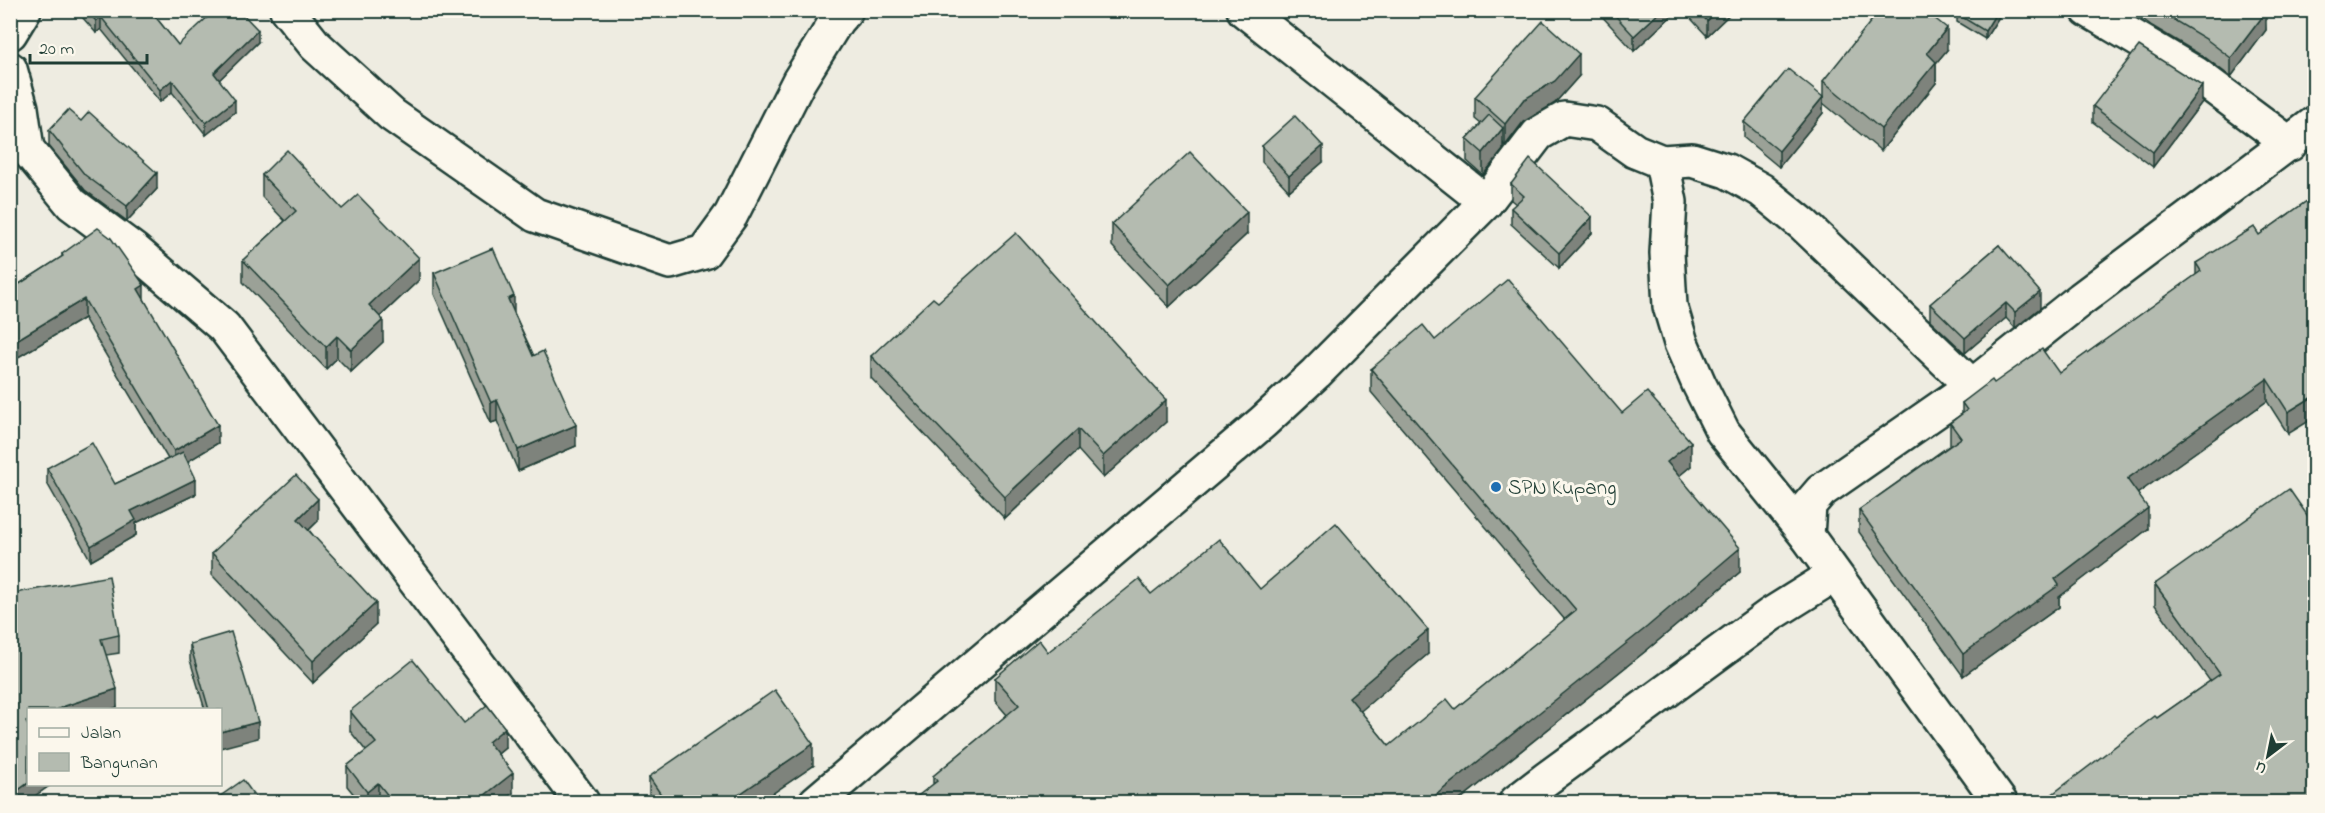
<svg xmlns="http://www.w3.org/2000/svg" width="2325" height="813" font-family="'Indie Flower',sans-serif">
<rect width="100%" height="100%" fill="#eeece1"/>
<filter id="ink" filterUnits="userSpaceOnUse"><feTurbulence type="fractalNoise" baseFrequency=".0167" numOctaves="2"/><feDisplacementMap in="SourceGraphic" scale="12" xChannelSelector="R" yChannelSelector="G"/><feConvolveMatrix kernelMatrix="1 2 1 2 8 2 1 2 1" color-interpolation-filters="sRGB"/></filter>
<g filter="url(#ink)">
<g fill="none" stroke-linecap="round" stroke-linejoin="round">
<g stroke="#1f3d34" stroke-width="38">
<g id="minor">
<path d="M287,10L315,45L392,115L535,215L670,262L704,252L731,215L799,81L837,20L846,10"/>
<path d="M1244,10L1486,202"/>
<path d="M2088,10L2196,74L2290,144"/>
<path d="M10,33L24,10"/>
<path d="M10,69L21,108L27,149L72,204L134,250L224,327L582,802"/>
<path d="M1662,162L1670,202L1667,253L1670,306L1681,343L1699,384L1723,432L1807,536"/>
<path d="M816,802L1263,422L1316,373L1486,202L1538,134L1564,119L1597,124L1635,151L1662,162L1692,160L1727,171L1761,190L1804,225L1972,386"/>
<path d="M1516,802L1546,779L1770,615L1834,575"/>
<path d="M2000,802L1807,536L1809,505L1821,491L1972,386L2081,299L2314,124"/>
</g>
</g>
<use href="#minor" stroke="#fbf7ec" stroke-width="33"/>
</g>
<g fill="#9ba197" stroke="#1f3d34" stroke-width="1.5">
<path d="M76,10H150L178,45L258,42L219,80L235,112L206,135L172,92L160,102L101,29L96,33Z"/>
<path d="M1598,10H1678L1634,51L1598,12Z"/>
<path d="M1683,10H1734L1707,36Z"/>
<path d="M2002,10V12L1985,39L1957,22V14Z"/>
<path d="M2131,10H2264L2266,30L2231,77L2206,58L2152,26Z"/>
<path d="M1947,50L1936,63V83L1881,151L1823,103V113L1779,167L1744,138V122L1823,97V81Z"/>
<path d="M1579,76L1555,103L1523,122L1505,146L1503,143V150L1483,175L1467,161V139L1481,124L1475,119V97Z"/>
<path d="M2202,102L2153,167L2093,122V106Z"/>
<path d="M49,130L157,189L127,221L85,190L49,146Z"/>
<path d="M1262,146L1323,162L1289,191L1262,162Z"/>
<path d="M262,175L342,209L419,280L380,317L383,342L351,372L337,358L326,369L243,282V260L285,221L262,197Z"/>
<path d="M1511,184L1592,233L1559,268L1511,224V208L1516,204L1511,200Z"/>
<path d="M2314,196L2288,434L2267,401L2138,493L2148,529L2059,597V607L1963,676L1859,532V510L1950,445V423L1962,414V403L1994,383L2059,373L2196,275V263L2259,235Z"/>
<path d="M1112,224L1247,234L1169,307L1112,246Z"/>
<path d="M1999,245L2040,308L2015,328L2006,318L1965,353L1930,320V304Z"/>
<path d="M62,254L144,299L218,443L188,461L196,494L136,523V535L91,561L47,483V468L115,484L168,459L84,318L10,362V290L62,257Z"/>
<path d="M434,273L514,313L576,446L518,471L497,421L491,423L434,294Z"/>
<path d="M938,302L1166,422L1103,478L1078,450L1005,519L871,378V356Z"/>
<path d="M1435,340L1622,413L1691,466L1679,476L1740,572L1647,650L1457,802L933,783V776L1007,715L995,701V678L1048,652L1151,594L1260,589L1428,654L1360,711L1389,746L1455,709L1565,620L1371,392V369Z"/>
<path d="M318,521L309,530L376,624L313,683L212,575V553Z"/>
<path d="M2155,584L2314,802L2157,718L2210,681L2155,605Z"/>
<path d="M10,594L119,635V653L106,655L117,707L109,710H28V784H52L26,802Z"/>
<path d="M190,644L258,738L220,710H205L190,660Z"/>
<path d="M350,711L464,723L505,748L498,754L513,793L501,802H360L347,786V766L366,751L350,731Z"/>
<path d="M813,766L760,802H651L649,799V777Z"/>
</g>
<g fill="#7e837b" stroke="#1f3d34" stroke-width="1.5">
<path d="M1662,10H1678L1634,51V36Z"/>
<path d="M1719,10H1734L1707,36V21Z"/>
<path d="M1998,10H2002V12L1985,39V31Z"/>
<path d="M2266,12V30L2231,77V58Z"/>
<path d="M101,17V29L96,33V21Z"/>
<path d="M1947,28V50L1936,63V83L1881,151V129L1927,53Z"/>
<path d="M258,30V42L214,85V73Z"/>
<path d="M1579,54V76L1555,103L1523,122L1505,146V124L1523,100Z"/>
<path d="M172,80V92L160,102V90Z"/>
<path d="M2202,86V102L2153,167V152Z"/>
<path d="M1823,97V113L1779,167V151Z"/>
<path d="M235,100V112L206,135V123Z"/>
<path d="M1503,128V150L1483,175V153Z"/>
<path d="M1323,146V162L1289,191V176Z"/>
<path d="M157,173V189L127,221V206Z"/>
<path d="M1247,212V234L1169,307V285Z"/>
<path d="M1592,217V233L1559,268V253Z"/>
<path d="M419,258V280L369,327V305Z"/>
<path d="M144,285V303L138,289Z"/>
<path d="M2040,292V308L2015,328V312Z"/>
<path d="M514,296V316L508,299Z"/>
<path d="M84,299V318L10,362V344Z"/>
<path d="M2006,303V318L1965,353V338Z"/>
<path d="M383,320V342L351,372V350Z"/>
<path d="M337,336V358L326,369V347Z"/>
<path d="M2267,379V401L2127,501V479Z"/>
<path d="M2314,396V418L2288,434V412Z"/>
<path d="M497,400V421L491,423V403Z"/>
<path d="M1166,400V422L1103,478V456Z"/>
<path d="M218,425V443L174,470V451Z"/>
<path d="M576,425V446L518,471V450Z"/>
<path d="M1078,429V450L1005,519V497Z"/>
<path d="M1691,442V466L1667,486V462Z"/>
<path d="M196,479V494L136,523V535L91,561V546L131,511Z"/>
<path d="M318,499V521L298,540V519Z"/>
<path d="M2148,508V529L2059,597V607L1963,676V654L2055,579Z"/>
<path d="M1740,548V572L1647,650L1457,802H1427Z"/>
<path d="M376,603V624L313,683V661Z"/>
<path d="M1428,630V654L1349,721V697Z"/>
<path d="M117,689V707L109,710H56L65,706Z"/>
<path d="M258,722V738L220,748V732Z"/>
<path d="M505,728V748L488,762V742Z"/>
<path d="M813,744V766L760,802H728Z"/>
<path d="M513,773V793L501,802H476Z"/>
<path d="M28,783V784H52L26,802H10V796Z"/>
<path d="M378,783V802H367V792Z"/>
</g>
<g fill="#b4bbb0" stroke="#1f3d34" stroke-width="1.5">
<path d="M86,10H150L178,45L215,10H239L258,30L214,73L235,100L206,123L172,80L160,90L101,17L96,21Z"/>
<path d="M1610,10H1662L1634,36Z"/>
<path d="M1697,10H1719L1707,21Z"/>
<path d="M1880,10H1924L1947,28L1927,53L1936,62L1881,129L1823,81Z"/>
<path d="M1960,10H1998L1985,31L1957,14Z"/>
<path d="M2157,10H2264L2266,12L2231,58L2206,39Z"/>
<path d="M1543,21L1579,54L1555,81L1523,100L1505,124L1475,97Z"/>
<path d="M2139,46L2202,86L2153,152L2093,106Z"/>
<path d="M1788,69L1823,97L1779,151L1744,122Z"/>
<path d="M68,110L81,121L89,112L157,173L127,206L85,175L49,130Z"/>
<path d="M1489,115L1503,128L1483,153L1467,139Z"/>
<path d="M1295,116L1323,146L1289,176L1262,146Z"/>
<path d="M287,150L342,209L358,195L419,258L369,305L383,320L351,350L337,336L326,347L243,260L296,211L262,175Z"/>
<path d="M1190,152L1247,212L1169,285L1112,224Z"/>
<path d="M1530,159L1592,217L1559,253L1511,208L1524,196L1511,184Z"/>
<path d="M2314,196V396L2288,412L2267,379L2127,479L2148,508L2055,579L2059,585L1963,654L1859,510L1961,438L1950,423L1967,410L1962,403L1992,380L1994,383L2042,349L2059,373L2201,271L2196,263L2254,227L2259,235Z"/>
<path d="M98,228L111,238L144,285L138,289L218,425L174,451L84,299L10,344V290L63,256L62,254Z"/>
<path d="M1016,233L1166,400L1103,456L1078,429L1005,497L871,356L933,298L938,302Z"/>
<path d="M1999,245L2040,292L2015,312L2006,303L1965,338L1930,304Z"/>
<path d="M493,248L514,296L508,299L533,356L543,351L576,425L518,450L497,400L491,403L434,273Z"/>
<path d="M1508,279L1622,413L1647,392L1691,442L1667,462L1740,548L1647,627L1427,802H910L937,781L933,776L1019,705L995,678L1039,640L1048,652L1139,579L1151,594L1219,539L1260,589L1336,523L1428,630L1349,697L1389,746L1447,699L1455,709L1576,610L1371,369L1423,325L1435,340Z"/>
<path d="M92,443L115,484L183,452L196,479L131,511L136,520L91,546L47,468Z"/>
<path d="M296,475L318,499L298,519L376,603L313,661L212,553Z"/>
<path d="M2289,489L2314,525V802H2042L2155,716L2157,718L2220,674L2155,584Z"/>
<path d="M109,576L119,635L101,639L117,689L65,706L56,710H28V721L26,722L28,726V783L10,796V594Z"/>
<path d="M231,632L258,722L220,732V710H209L190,644Z"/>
<path d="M413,660L464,723L487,705L505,728L488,742L513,773L476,802H393L378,783L367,792L347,766L376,743L350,711Z"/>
<path d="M775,690L813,744L728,802H666L649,777Z"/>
<path d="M243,780L259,802H212Z"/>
</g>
</g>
<circle fill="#1f6fb2" stroke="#fbf7ec" stroke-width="2" cx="1496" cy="487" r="6"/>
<g text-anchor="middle" stroke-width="6" stroke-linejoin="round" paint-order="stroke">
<g font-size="21" fill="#1f3d34" stroke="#fbf7ec" text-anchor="start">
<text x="1508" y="494">SPN Kupang</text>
</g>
</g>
<rect width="2325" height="813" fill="none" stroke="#fbf7ec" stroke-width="36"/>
<rect x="18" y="18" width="2289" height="777" fill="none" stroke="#1f3d34" stroke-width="2" filter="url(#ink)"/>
<rect x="27" y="708" width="195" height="78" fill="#fbf7ec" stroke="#a3ada2" stroke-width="1.5"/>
<rect x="39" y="728" width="30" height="9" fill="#fbf7ec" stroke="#a3ada2" stroke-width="1.5"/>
<text x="81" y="738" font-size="18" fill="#1f3d34">Jalan</text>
<rect x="39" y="753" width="30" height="18" fill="#b4bbb0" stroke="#a3ada2" stroke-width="1.5"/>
<text x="81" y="768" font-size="18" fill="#1f3d34">Bangunan</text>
<g transform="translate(2268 756) rotate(212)" stroke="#fbf7ec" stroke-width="4.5" paint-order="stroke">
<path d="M0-4.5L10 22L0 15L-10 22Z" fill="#1f3d34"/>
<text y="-9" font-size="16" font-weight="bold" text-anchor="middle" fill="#1f3d34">U</text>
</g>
<path d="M30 54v9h117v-9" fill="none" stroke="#1f3d34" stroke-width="3"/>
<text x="39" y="54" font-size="18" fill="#1f3d34" stroke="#fbf7ec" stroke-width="4.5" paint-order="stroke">20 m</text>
</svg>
